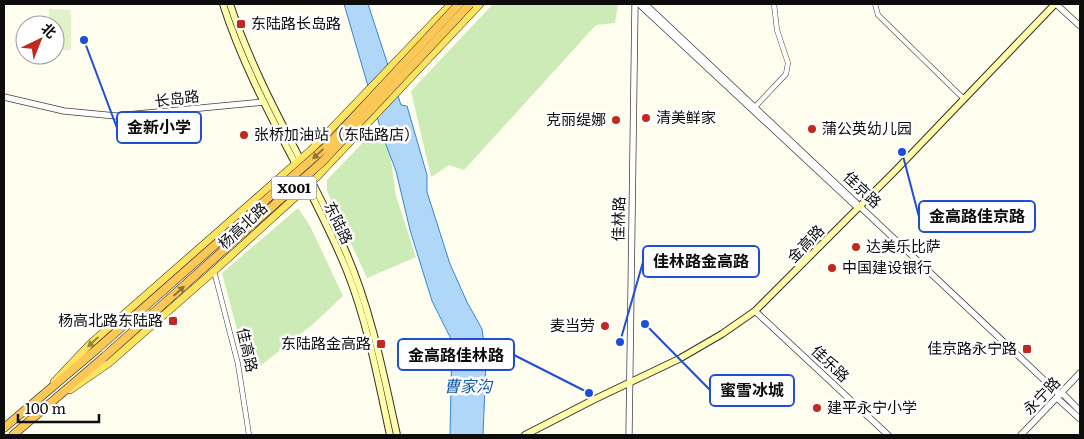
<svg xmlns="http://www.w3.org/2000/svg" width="1084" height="439" font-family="Literata,'Noto Sans SC',serif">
<rect width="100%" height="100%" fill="#fffdee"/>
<g fill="#cdebb6">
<path d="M493,4H618L615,23L596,25L464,170L449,165L431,177L411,91Z"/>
<path d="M377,128L390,153L396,196L416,257L367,278L327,191V180Z"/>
<path d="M298,208L310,226L343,296L313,324L249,375L222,273Z"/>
</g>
<path fill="#e0f2c8" d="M49,9L71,10V50H55V25H49Z"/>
<path fill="#b0d7f8" stroke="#3586d2" d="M344,4H368L401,105L407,106L427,175V192L450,264L467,302L482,329L486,360L483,435H450L452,341L432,301L410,230L396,171L382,134Z"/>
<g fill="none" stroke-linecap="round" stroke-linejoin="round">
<g stroke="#404040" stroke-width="5.5">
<g id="minor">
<path d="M875,4L878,15L964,99"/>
<path d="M755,107L786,74L788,63L777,30L774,4"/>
<path d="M214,271L238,364L249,435"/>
</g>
</g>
<g stroke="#404040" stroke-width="7">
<g id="tertiary">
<path d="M639,4L858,208"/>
<path d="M645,4L1060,395"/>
<path d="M1056,4L1080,26"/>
<path d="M4,97L64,111L116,116L264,102"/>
<path d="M755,311L888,435"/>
<path d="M1062,393L1080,411"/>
<path d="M1057,398L1080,419"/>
<path d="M629,435L635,4"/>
<path d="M1021,435L1080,373"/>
</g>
</g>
<g stroke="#2f2f2f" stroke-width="8">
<g id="secondary">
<path d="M223,4C253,98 310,180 347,271C368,324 378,380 390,435"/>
<path d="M230,4C258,90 308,167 345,250C371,309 383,372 397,435"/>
<path d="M525,435L593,400L679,359L722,334L755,311L895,171L1055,4"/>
</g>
</g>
<g stroke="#1e1e1e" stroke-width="8">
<g id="primary">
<path d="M54,382L90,344L310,151L451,4"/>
<path d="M70,390L109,363L214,271L312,182L480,4"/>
</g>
</g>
<g stroke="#1e1e1e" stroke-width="9">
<g id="trunk">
<path d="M4,428L97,349"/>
<path d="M13,435L103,358"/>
</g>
</g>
<use href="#minor" stroke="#fff" stroke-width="4.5"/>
<use href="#tertiary" stroke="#fff" stroke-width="5.5"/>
<use href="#secondary" stroke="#fffda9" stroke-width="6"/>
<use href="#primary" stroke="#fde460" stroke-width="7"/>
<use href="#trunk" stroke="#fbc858" stroke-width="8"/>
<g stroke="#1e1e1e" stroke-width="9" stroke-linecap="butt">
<g id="trunk-bridge">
<path d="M97,349L327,146L459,4"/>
<path d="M103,358L322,162L470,4"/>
</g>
</g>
<use href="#trunk-bridge" stroke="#fbc858" stroke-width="8"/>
</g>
<defs><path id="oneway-solid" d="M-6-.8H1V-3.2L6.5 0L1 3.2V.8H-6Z" transform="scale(1.25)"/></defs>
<g fill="#907436">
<use href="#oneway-solid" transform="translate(318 154) rotate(137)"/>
<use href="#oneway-solid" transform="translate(179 291) rotate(-42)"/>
</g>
<use fill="#91833b" href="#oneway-solid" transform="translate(93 342) rotate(137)"/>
<g fill="#c22720" stroke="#fff" stroke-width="2">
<rect x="236" y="19" width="10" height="10" rx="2.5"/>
<circle cx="646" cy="118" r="5"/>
<circle cx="616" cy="120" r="5"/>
<circle cx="812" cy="129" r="5"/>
<circle cx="244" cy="135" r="5"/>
<circle cx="856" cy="247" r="5"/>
<circle cx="832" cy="268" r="5"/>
<rect x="168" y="316" width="10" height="10" rx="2.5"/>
<circle cx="605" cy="326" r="5"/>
<rect x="376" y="339" width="10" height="10" rx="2.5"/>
<rect x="1022" y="344" width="10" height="10" rx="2.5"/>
<circle cx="817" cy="408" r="5"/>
</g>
<g text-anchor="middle" stroke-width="5" stroke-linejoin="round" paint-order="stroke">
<rect fill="#fff" stroke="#565656" stroke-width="1" x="271.5" y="176.5" width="45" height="23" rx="4"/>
<g font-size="14" font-weight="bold" fill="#0d0d0d">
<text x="294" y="193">X001</text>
</g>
<g font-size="15" fill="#0d0d0d" stroke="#fff" text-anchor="start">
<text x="251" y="29">东陆路长岛路</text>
<text x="656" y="123">清美鲜家</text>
<text x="606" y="125" text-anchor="end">克丽缇娜</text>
<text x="822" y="134">蒲公英幼儿园</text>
<text x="254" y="140">张桥加油站（东陆路店）</text>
<text x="866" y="252">达美乐比萨</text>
<text x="842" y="273">中国建设银行</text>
<text x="163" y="326" text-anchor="end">杨高北路东陆路</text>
<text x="595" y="331" text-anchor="end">麦当劳</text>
<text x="371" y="349" text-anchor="end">东陆路金高路</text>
<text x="1017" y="354" text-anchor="end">佳京路永宁路</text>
<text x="827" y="413">建平永宁小学</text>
</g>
<g font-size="15" fill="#0d0d0d" stroke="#fff">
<text transform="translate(177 99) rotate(-7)" y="5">长岛路</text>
<text transform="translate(862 190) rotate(43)" y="5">佳京路</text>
<text transform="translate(619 219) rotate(-89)" y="5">佳林路</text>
<text transform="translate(338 223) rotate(64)" y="5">东陆路</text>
<text transform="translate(243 226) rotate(-43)" y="5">杨高北路</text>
<text transform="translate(806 244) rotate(-46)" y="5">金高路</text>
<text transform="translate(247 350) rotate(77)" y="5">佳高路</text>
<text transform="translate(830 364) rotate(43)" y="5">佳乐路</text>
<text transform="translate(1042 396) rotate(-46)" y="5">永宁路</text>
</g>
<g font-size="16" font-style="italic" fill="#1257a4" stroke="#fff">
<text x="468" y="392">曹家沟</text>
</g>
</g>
<path fill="none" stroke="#1d4ed8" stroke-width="2" d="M84 40L117 128M902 152L919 217M620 342L643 262M589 393L514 355M645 324L710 390"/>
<g fill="#1d4ed8" stroke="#fff" stroke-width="2">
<circle cx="84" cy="40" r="5"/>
<circle cx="902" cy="152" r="5"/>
<circle cx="620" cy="342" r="5"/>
<circle cx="589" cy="393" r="5"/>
<circle cx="645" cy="324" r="5"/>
</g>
<g fill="#fff" stroke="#1d4ed8" stroke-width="2">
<rect x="117" y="112" width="84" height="31" rx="5"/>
<rect x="919" y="201" width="116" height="31" rx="5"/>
<rect x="643" y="246" width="116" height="31" rx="5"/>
<rect x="398" y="339" width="116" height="31" rx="5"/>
<rect x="710" y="375" width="84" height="31" rx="5"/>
</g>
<g font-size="16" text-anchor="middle" font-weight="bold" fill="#0d0d0d">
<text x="159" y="133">金新小学</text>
<text x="977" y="222">金高路佳京路</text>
<text x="701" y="267">佳林路金高路</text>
<text x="456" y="361">金高路佳林路</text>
<text x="752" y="396">蜜雪冰城</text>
</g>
<rect width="1084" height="439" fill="none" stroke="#0d0d0d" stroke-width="10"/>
<g transform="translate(40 40) rotate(43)"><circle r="24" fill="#ffffff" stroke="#9e9e9e"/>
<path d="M0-4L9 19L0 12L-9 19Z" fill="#c22720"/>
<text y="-8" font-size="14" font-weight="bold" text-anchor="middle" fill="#0d0d0d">北</text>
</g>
<path d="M18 414v8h81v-8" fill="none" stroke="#0d0d0d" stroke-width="2.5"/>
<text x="25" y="414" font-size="15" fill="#0d0d0d" stroke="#ffffff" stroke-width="4" paint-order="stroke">100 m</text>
</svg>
